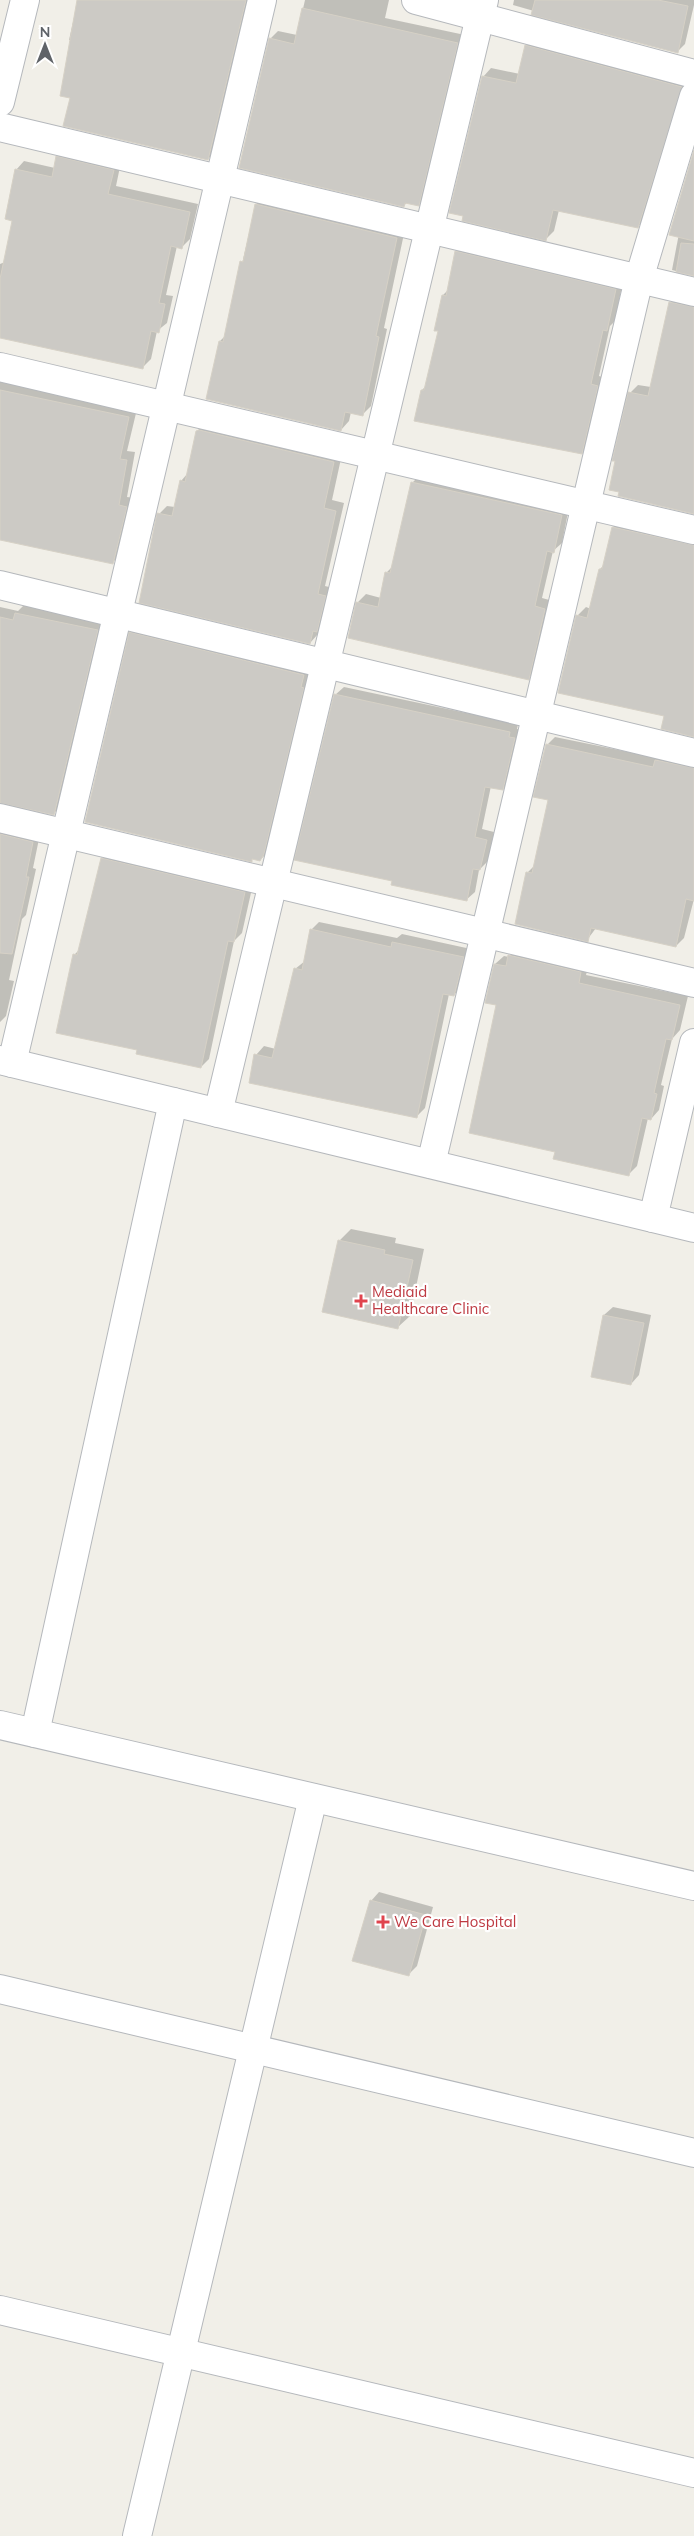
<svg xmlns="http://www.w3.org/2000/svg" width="694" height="2536" font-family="Mulish,sans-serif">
<rect width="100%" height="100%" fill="#f1efe8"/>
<g fill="#0003">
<path d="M78,0H252L216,151L208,159L71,97L73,40H69Z"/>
<path d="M305,0H389L385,18L465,35L427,196L418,205L407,202L404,206L270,39L278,31L297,35Z"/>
<path d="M514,0H694V5L685,44L677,52L513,5Z"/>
<path d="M534,38L686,85L646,219L637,227L559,210L554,231L546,239L483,77L491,68L520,74L526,46Z"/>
<path d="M66,149L121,162L116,186L198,204L190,239L182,247L177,246L166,295L173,296L167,323L157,331L151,359L143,367L0,337V264L5,262L14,220L16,170L24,161L55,168L58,157Z"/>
<path d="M694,155V276L672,270Z"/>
<path d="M265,196L405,229L384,328L387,329L371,406L362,415L351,412L349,421L341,430L220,341L225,336L256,204Z"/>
<path d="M465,244L623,281L615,321L610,326L599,376L605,378L590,445L581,453L422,390L426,386L439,330L443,295L448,290L456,252Z"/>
<path d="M679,294L694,297V513L630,393L638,385L651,387L670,303Z"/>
<path d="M0,380L137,409L127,451L135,452L127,497L134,498L121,554L113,562L0,539Z"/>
<path d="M206,423L342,454L332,500L344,503L325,586L333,588L325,622L320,627L318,634L310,643L159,514L167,506L175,507L181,481L188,473L197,431Z"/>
<path d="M420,475L569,507L562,543L553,551L542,598L553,601L537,670L528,678L357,603L366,594L381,598L386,573L393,566L412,483Z"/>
<path d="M621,519L694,536V737L663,728L666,715L577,616L586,607L591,609L600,569L605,564L613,527Z"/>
<path d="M24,605L105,622L62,805L54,813L0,802V607L18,611Z"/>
<path d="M139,624L312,666L269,851L260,860L253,858L251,860L130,633Z"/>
<path d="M344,687L518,724L517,729L523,730L511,781L502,789L491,786L482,829L494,832L488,861L479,870L475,892L466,900L335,695Z"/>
<path d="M555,737L658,758L664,752L694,758V899L684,938L676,946L596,928L587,940L516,923L528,872L535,865L549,799L547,745Z"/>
<path d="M0,822L40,834L33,868L36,869L26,915L22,919L9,980L14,981L6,1016L0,1022Z"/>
<path d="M110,850L253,884L242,933L234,941L209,1059L201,1067L138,1049L74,955L80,949L102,859Z"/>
<path d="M319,922L397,938L402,934L471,949L462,986L454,995L449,994L425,1108L416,1117L256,1055L264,1046L276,1049L295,969L305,961L311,930Z"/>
<path d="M518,947L589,964L586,975L688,996L680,1030L672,1039L661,1085L664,1086L659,1110L651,1119L648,1118L637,1166L629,1174L556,1151L498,1004L486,1002L495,964L504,956L509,957Z"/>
<path d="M351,1229L396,1238L395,1243L424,1249L410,1316L398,1327L339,1241Z"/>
<path d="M613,1307L651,1315L639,1375L631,1384L604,1315Z"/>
<path d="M379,1892L433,1907L417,1966L409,1974L371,1901Z"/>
</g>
<g fill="#cccac5" stroke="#d6d1c6">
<path d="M77,0H246L208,160L63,126L70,98L60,96Z"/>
<path d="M535,0H658L688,6L678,53L531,15Z"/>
<path d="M302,8L458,43L419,206L405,203L404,207L239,168L269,38L294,44Z"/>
<path d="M525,45L682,87L638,228L553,210L546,241L462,221L463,216L449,213L482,76L516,83Z"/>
<path d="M694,150V241L669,235Z"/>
<path d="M56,156L114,170L108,194L190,212L182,249L171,246L159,303L165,304L159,333L151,331L143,369L0,338V279L12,221L5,219L15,169L52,177Z"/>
<path d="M255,204L397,238L376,336L379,337L363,416L345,412L341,431L206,399L219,341L223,342L240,261L243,262Z"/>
<path d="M681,243L694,244V276L676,272Z"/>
<path d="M455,251L616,289L607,331L603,330L591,384L598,386L582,454L414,421L421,390H424L438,331H434L442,295L446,296Z"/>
<path d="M669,302L694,307V514L618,496L619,492L609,490L615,461H612L628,392L648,396Z"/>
<path d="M0,390L129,417L120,459L127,460L119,505L127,507L113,564L0,540Z"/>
<path d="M199,430L334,462L324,508L336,511L318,594L326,596L317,632L313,631L310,644L139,603L157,513L172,516L180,480L185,482L196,431Z"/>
<path d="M411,482L562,515L554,553L547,551L535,606L545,609L529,680L348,638L356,602L378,607L385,572L390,573Z"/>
<path d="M612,527L694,545V737L661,729L664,716L558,693L576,615L587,618L599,569H602Z"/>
<path d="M15,613L98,630L54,815L0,803V617L13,620Z"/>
<path d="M129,632L304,675L301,687L304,688L264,854L260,861L252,859V862L85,822Z"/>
<path d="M334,694L510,732L509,737L515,738L503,790L485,787L475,837L487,840L480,870L473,869L467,901L391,885L392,881L294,860Z"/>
<path d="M546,744L653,767L655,760L694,768V901L686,899L676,947L591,928L588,942L515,924L526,872L532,873L548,800L533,797Z"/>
<path d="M0,834L33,842L26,877H29L12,954L0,953Z"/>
<path d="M101,858L245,892L234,942L228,941L201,1068L136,1054L137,1050L56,1033L73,954L77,955Z"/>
<path d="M310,929L391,947L392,942L464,957L454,996L443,994L417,1118L249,1083L254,1054L272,1058L294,968L302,970Z"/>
<path d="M508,955L581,972L579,983L680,1005L672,1040L666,1039L654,1093L657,1094L651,1120L642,1118L629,1176L553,1159L555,1152L469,1133L496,1005L485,1003L494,964L506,966Z"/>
<path d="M338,1240L385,1250L384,1254L413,1260L398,1329L322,1312Z"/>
<path d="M603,1315L644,1323L631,1385L591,1377Z"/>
<path d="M370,1900L426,1915L409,1976L352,1961Z"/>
</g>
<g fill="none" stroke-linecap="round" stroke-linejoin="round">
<g stroke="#b5b8bc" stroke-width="30">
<g id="minor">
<path d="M416,0L694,74"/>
<path d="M0,102L25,0"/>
<path d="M0,127L694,292"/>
<path d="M0,367L694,530"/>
<path d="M0,585L694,753"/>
<path d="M0,818L694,983"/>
<path d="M0,1060L694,1228"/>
<path d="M12,1063L262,0"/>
<path d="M218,1113L484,0"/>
<path d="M431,1164L639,279L694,96"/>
<path d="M653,1218L694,1043"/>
<path d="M0,1725L694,1886"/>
<path d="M35,1733L173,1102"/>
<path d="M0,1989L694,2153"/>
<path d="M0,2310L694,2473"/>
<path d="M137,2536L313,1798"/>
</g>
</g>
<use href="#minor" stroke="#fff" stroke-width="28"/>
</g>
<g fill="#e0444e" stroke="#fff" stroke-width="2">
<path d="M358.5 1293.5h5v5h5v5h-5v5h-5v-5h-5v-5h5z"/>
<path d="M380.5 1914.5h5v5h5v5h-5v5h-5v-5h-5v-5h5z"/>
</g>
<g text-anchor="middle" stroke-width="4.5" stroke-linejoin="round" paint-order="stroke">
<g font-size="15" fill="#be3a42" stroke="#fff" text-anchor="start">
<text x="372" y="1297">Mediaid<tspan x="372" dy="17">Healthcare Clinic</tspan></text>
<text x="394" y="1927">We Care Hospital</text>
</g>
</g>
<g transform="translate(45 45)" stroke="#ffffff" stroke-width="4" paint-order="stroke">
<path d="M0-4L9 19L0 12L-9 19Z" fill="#5f6368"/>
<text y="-8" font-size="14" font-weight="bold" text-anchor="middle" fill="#5f6368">N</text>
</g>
</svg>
